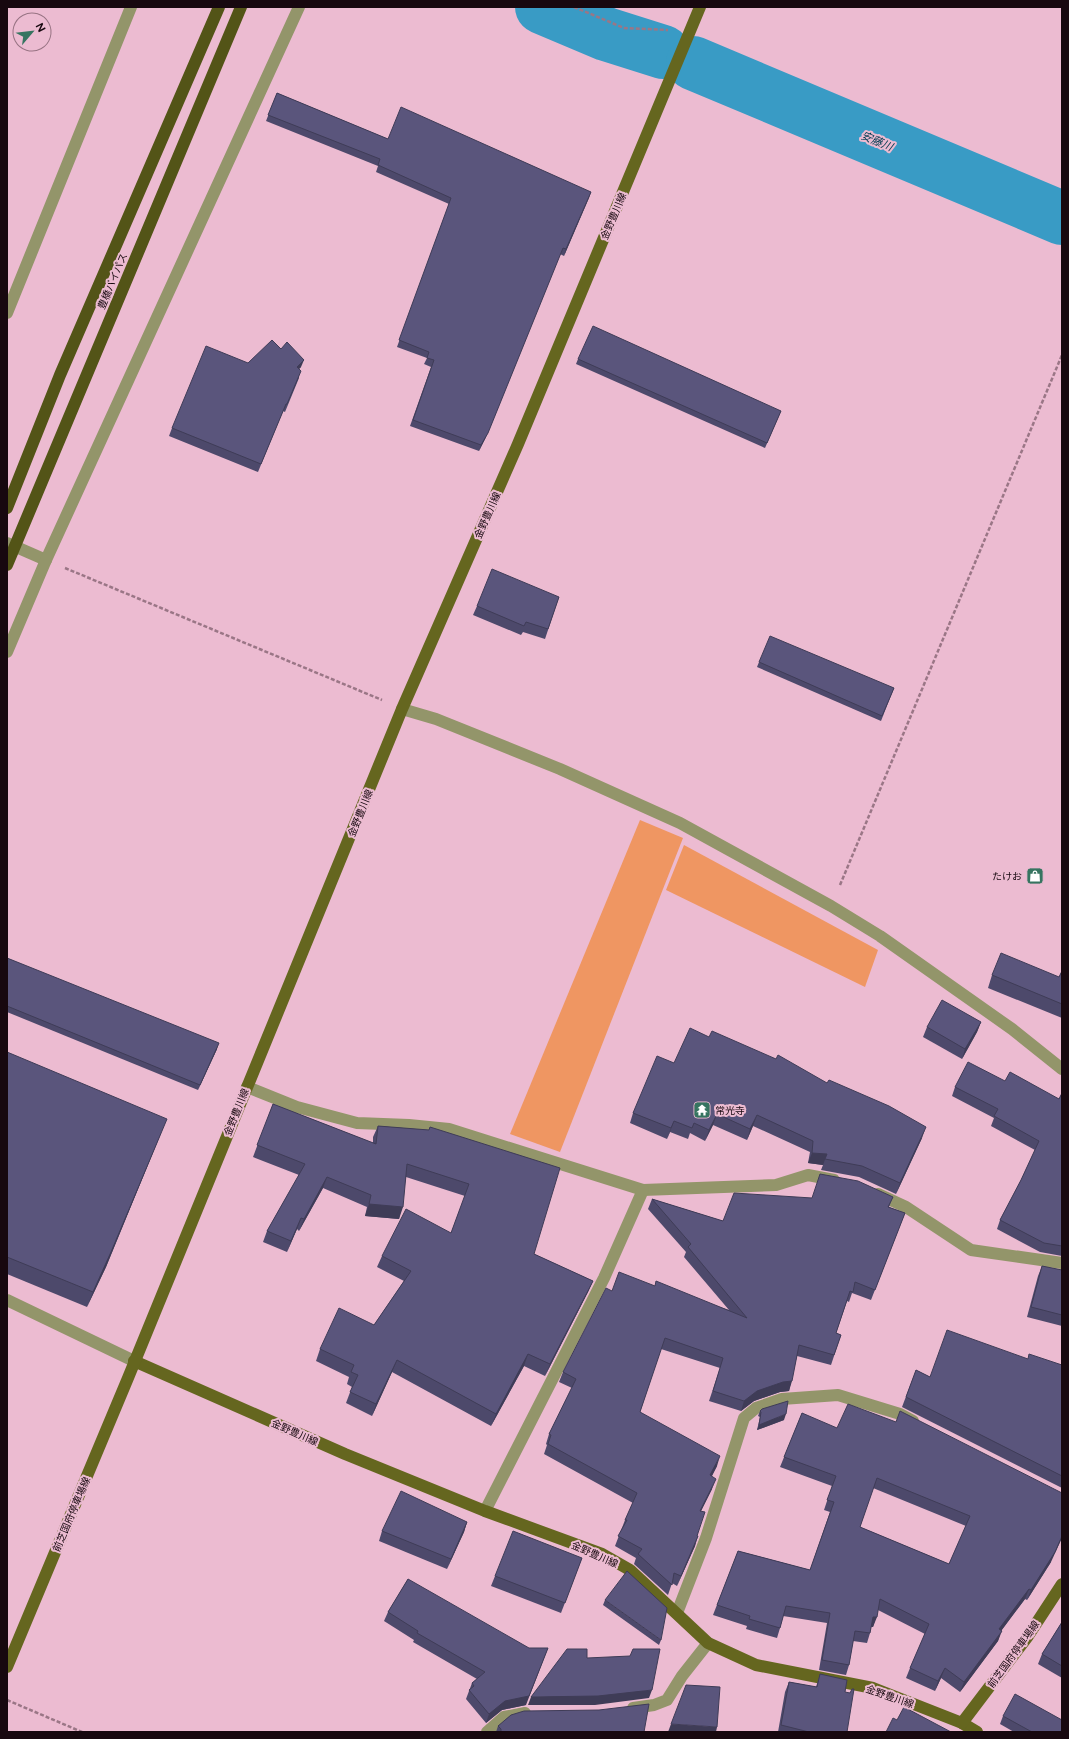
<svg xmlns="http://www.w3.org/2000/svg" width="1069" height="1739" font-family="Figtree,'Noto Sans JP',sans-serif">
<rect width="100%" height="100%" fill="#ecbbd1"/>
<g fill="#ef9662">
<path d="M640,820L683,838L560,1152L510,1134Z"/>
<path d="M684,845L878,950L865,987L666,890Z"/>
</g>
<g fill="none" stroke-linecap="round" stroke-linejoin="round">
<g stroke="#399bc5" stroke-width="54">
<path d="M542,7L606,34L663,52"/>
<path d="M693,63L1062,218"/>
</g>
<g stroke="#9a7686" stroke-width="2.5" stroke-dasharray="4 2" stroke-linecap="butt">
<path d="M574,7L624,28L668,30"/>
<path d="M65,568L382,700"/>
<path d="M840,885L1062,355"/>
<path d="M7,1700L82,1732"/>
</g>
<g stroke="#93956a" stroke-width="12">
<path d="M7,313L131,7"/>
<path d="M7,543L46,560"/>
<path d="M7,652L46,560L299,7"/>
<path d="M402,709L436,719L560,769L680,823L831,906L880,936L1012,1029L1062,1069"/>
<path d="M247,1087L297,1107L357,1123L409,1125L449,1129L643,1190L776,1185L808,1175L834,1180"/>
<path d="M878,1194L906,1207L971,1250L1062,1263"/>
<path d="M7,1300L134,1361"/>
<path d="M485,1511L604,1278L643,1190"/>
<path d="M677,1613L706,1538L744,1418L756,1408L782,1399L838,1395L900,1414L913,1421"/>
<path d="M633,1708L654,1705L667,1700L682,1676L708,1643"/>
<path d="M487,1732L504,1717L525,1713"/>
</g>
<g stroke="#65661f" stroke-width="12">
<path d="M134,1361L345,1454L485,1511L602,1554L630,1570L708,1643L756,1665L873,1688L962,1723L977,1732"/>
<path d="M7,1667L128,1378L402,709L518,444L700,7"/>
<path d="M962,1723L1028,1636L1062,1584"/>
</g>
<g stroke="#535417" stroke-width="12">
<path d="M7,508L60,375L219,7"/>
<path d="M7,565L241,7"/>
</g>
</g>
<g fill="#4d496b" fill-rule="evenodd">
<path d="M277,93L388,139L591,192L564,256L560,254L485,439L479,451L410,426L431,367L424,364L427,358L397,347L449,204L376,172L378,166L266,121Z"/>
<path d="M281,349L301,367L299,369V378L285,412L283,411L258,472L169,436L172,428Z"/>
<path d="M578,359L781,411L765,448L576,364Z"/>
<path d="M559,597L545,639L523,632L521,635L473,615L477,606Z"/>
<path d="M759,662L894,688L881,721L757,667Z"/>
<path d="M7,958L217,1049L198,1090L7,1012Z"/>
<path d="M1062,971V1018L988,988L992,975L1059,977Z"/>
<path d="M981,1022L977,1032L962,1059L923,1037L927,1027Z"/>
<path d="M7,1052L161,1133L106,1267L87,1307L7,1274Z"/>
<path d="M674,1063L922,1138L896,1194L859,1177L821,1170L823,1165L808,1163L810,1152L753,1126L747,1140L713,1125L705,1141L690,1133L688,1139L670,1132L667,1139L630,1123L633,1113Z"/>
<path d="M1005,1081L1059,1099L1062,1093V1256L1040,1252L997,1229L1000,1220L1021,1180L1035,1150L991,1126L994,1118L952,1096L955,1087Z"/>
<path d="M273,1104L373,1143V1137L378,1126L428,1130L534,1254L593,1281L588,1292L545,1376L524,1366L491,1426L392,1372L372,1416L346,1403L352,1387L347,1384L349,1377L316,1361L320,1349L374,1325L404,1281L377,1267L382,1256L451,1233L465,1196L406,1177L399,1219L365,1216L367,1207L323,1188L299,1231L297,1229L287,1252L263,1242L267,1231L299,1175L253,1157Z"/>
<path d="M893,1197L889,1207L905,1213L871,1300L852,1293L849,1302L847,1301L836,1333L841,1335L831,1365L797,1356L789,1391L780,1392L754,1401L741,1411L709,1401L720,1368L661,1349L640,1412L717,1466L712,1476V1489L701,1511L695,1546L677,1586L672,1583L668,1595L634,1564L636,1558L615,1546L625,1520L633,1503L544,1454L547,1445L546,1444L549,1434L572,1388L559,1382L563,1372L612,1291L655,1286L729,1310L684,1257L686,1252L648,1209L652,1199L723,1221L812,1198Z"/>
<path d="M1042,1266L1062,1270V1326L1027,1317L1038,1276Z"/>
<path d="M1028,1359L1062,1365V1488L902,1407L916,1370L930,1377Z"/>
<path d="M760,1411L784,1420L757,1430L760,1417L758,1416Z"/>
<path d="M802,1413L1051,1562L1027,1600L1025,1599L1001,1631L998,1641L960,1692L941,1678L935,1691L906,1678L910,1668L925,1634L878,1610L873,1627H871L870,1633L867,1643L853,1641L849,1665L846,1675L819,1670L827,1623L783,1616L780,1628L777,1638L746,1629L747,1626L713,1615L738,1551L810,1570L830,1512L824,1510L832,1486L780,1467ZM873,1488L966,1526L949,1564L860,1527Z"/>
<path d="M467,1522L464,1532L447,1569L379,1541L382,1531Z"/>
<path d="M582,1558L561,1613L491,1586L495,1576Z"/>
<path d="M408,1579L526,1705L502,1710L486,1723L466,1699L472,1683L477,1679L413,1642L414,1640L384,1621L388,1612Z"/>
<path d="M605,1600L661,1640L659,1645L603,1605Z"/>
<path d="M1062,1622V1678L1038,1664L1042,1654Z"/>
<path d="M820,1674L845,1692L847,1732H778L785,1692L789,1682L816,1687Z"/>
<path d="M1003,1716L1062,1732H1014L1000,1724Z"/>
<path d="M498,1726L644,1732H496Z"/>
</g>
<g fill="#3f3c57">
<path d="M591,192L589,198L564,256L566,249Z"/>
<path d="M560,254L485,439L479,451L481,445Z"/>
<path d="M304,360L301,367L294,374L297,367Z"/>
<path d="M981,1022L977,1032L962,1059L965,1049Z"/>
<path d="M219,1043L217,1049L198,1090L200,1085Z"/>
<path d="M717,1114L713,1125L705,1141L709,1130Z"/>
<path d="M757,1115L753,1126L747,1140L750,1129Z"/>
<path d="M167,1119L161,1133L106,1267L87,1307L93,1292Z"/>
<path d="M674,1121L670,1132L667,1139L671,1128Z"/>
<path d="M926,1127L922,1138L896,1194L900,1183Z"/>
<path d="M812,1153L827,1154L823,1165L808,1163Z"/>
<path d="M327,1177L323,1188L299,1231L304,1219Z"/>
<path d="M369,1204L403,1207L399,1219L365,1216Z"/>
<path d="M301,1218L297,1229L287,1252L291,1241Z"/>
<path d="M593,1281L588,1292L545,1376L550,1364Z"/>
<path d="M528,1354L524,1366L491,1426L496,1414Z"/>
<path d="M397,1360L392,1372L372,1416L376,1404Z"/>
<path d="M792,1381L789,1391L780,1392L754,1401L741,1411L744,1401L757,1391L783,1382Z"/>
<path d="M786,1414L784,1420L757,1430L759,1425Z"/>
<path d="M720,1456L717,1466L707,1485L710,1475Z"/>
<path d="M716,1479L712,1489L696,1521L700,1511Z"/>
<path d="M467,1522L464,1532L447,1569L451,1559Z"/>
<path d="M698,1536L695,1546L677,1586L681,1576Z"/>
<path d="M1062,1536V1538L1051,1562L1027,1600L1031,1590Z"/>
<path d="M1029,1589L1025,1599L995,1639L999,1629Z"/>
<path d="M873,1617H877L873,1627H869Z"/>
<path d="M1002,1631L998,1641L960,1692L964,1682Z"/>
<path d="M548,1648L526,1705L502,1710L486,1723L489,1714Z"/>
<path d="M945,1668L941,1678L935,1691L938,1681Z"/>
<path d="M652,1690L649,1698L595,1705H528L531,1697Z"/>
<path d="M671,1724L717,1727L716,1732H668Z"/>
</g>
<g fill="#5a557c" stroke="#3f3c57" fill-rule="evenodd">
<path d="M277,93L388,139L401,107L591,192L566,249L563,248L488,433L481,445L413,420L434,360L427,358L429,352L399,340L451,198L378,165L380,159L268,115Z"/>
<path d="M593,326L781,411L767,443L578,359Z"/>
<path d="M272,340L281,349L287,342L304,360L297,367L301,371L287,404H286L261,464L172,428L206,346L248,363Z"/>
<path d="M492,569L559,597L548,629L526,622L524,626L477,606Z"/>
<path d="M770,636L894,688L882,716L759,662Z"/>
<path d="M1001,953L1059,977L1062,971V1004L992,975Z"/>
<path d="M7,958L219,1043L200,1085L7,1006Z"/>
<path d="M942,1000L981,1022L965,1049L927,1027Z"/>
<path d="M690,1028L709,1037L712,1031L776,1059L778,1055L827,1083L829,1080L889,1106L926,1127L900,1183L862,1166L825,1159L827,1154L812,1153L813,1141L757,1115L750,1129L717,1114L709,1130L694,1123L692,1128L674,1121L671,1128L633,1113L657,1056L674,1063Z"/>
<path d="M7,1052L167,1119L111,1252L93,1292L7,1257Z"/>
<path d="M968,1062L1005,1081L1010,1072L1059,1099L1062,1093V1246L1044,1243L1000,1220L1021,1180L1039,1141L994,1116L998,1109L955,1087Z"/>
<path d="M273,1104L376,1144L378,1126L429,1130L430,1127L560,1168L534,1254L593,1281L550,1364L528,1354L496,1414L397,1360L376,1404L350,1392L358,1375L351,1372L354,1365L320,1349L339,1308L374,1325L411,1271L382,1256L406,1209L451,1233L469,1184L407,1164L403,1207L369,1204L371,1195L327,1177L304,1219L301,1218L291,1241L267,1231L305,1164L257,1145Z"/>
<path d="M820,1174L858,1181L893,1197L888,1207L905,1213L875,1290L855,1282L853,1292L850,1291L836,1333L841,1335L834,1355L799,1345L792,1381L783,1382L757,1391L744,1401L713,1391L723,1358L665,1338L640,1412L720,1456L710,1475L716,1479L700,1511L705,1512L697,1536H698L681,1576L674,1573L672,1585L638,1554L642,1549L618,1536L627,1520H625L637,1493L548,1444L551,1435L549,1434L576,1379L563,1372L606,1288L612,1291L619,1272L655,1286L656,1281L747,1318L688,1247L691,1244L652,1199L723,1221L734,1193L812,1198Z"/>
<path d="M1042,1266L1062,1270V1315L1031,1307Z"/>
<path d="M947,1330L1028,1359L1029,1354L1062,1365V1476L906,1397L916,1370L930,1377Z"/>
<path d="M788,1401L786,1414L759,1425L761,1412L760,1411L762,1409Z"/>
<path d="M848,1404L896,1422L900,1411L1062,1493V1536L1055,1552L1031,1590L1029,1589L999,1629L1002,1631L964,1682L945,1668L938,1681L910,1668L929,1624L880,1599L877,1617H873L870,1633L855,1631L849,1665L822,1660L830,1613L786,1606L780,1628L749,1619L750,1616L717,1605L738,1551L810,1570L834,1502L827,1500L836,1476L784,1457L802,1413L837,1428ZM877,1478L970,1516L949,1564L860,1527Z"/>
<path d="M401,1491L467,1522L451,1559L382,1531Z"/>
<path d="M513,1531L582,1558L565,1603L495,1576Z"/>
<path d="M627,1571L667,1608L661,1640L605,1600Z"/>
<path d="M408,1579L529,1648H548L529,1696L505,1701L489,1714L469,1690L474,1686L472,1683L485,1672L417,1633L418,1631L388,1612Z"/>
<path d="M1062,1622V1666L1042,1654Z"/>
<path d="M567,1649H587V1658L630,1656L633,1649H660L652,1690L598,1696L531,1697Z"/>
<path d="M820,1674L847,1680L845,1692L850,1693L852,1689H854L847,1732H809L781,1725L789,1682L817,1687Z"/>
<path d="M686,1685L720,1687L717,1727L671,1724Z"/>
<path d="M1015,1694L1062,1720V1732H1032L1003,1716Z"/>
<path d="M649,1704L644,1732H501V1729L498,1726L511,1715L524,1711L599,1710Z"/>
<path d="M904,1707L951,1732H886L893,1718L897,1720Z"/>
</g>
<defs>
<g id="shop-square" transform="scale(0.9)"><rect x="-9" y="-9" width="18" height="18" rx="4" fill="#367460" stroke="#ecbbd1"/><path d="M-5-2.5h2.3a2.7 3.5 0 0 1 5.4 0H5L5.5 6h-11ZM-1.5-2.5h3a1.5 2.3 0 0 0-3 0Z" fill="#fff"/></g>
<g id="temple-square" transform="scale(0.9)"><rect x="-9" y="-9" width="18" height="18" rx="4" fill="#367460" stroke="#ecbbd1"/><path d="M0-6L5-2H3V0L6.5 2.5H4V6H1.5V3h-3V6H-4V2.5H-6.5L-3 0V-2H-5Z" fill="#fff"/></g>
</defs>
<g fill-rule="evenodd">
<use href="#shop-square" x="1035" y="876"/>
<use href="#temple-square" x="702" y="1110"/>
</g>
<g text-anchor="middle" stroke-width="4" stroke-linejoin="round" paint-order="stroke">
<g font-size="10" fill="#17080f" stroke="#ecbbd1">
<text transform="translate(613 216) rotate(-67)" y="4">金野豊川線</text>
<text transform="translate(112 281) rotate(-67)" y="4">豊橋バイパス</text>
<text transform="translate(487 515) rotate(-66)" y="4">金野豊川線</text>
<text transform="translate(360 813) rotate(-68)" y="4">金野豊川線</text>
<text transform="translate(236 1112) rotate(-68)" y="4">金野豊川線</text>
<text transform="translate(295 1432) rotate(24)" y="4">金野豊川線</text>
<text transform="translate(71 1514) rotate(-67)" y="4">前芝国府停車場線</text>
<text transform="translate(595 1554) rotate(24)" y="4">金野豊川線</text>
<text transform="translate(1013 1654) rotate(-54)" y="4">前芝国府停車場線</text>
<text transform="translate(890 1696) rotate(19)" y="4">金野豊川線</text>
</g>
<g font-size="10" fill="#17080f" stroke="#ecbbd1" text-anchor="end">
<text x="1022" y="880">たけお</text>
<text x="715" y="1114" text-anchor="start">常光寺</text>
</g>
<g font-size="11" font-style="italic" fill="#003b50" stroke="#ecbbd1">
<text transform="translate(877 141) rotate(23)" y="4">安藤川</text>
</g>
</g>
<rect width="1069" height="1739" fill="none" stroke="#17080f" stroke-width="16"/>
<g transform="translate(32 32) rotate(62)"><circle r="19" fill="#ecbbd1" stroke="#977383"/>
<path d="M0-3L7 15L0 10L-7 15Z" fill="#367460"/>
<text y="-6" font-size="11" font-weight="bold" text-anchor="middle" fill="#17080f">N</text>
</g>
</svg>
